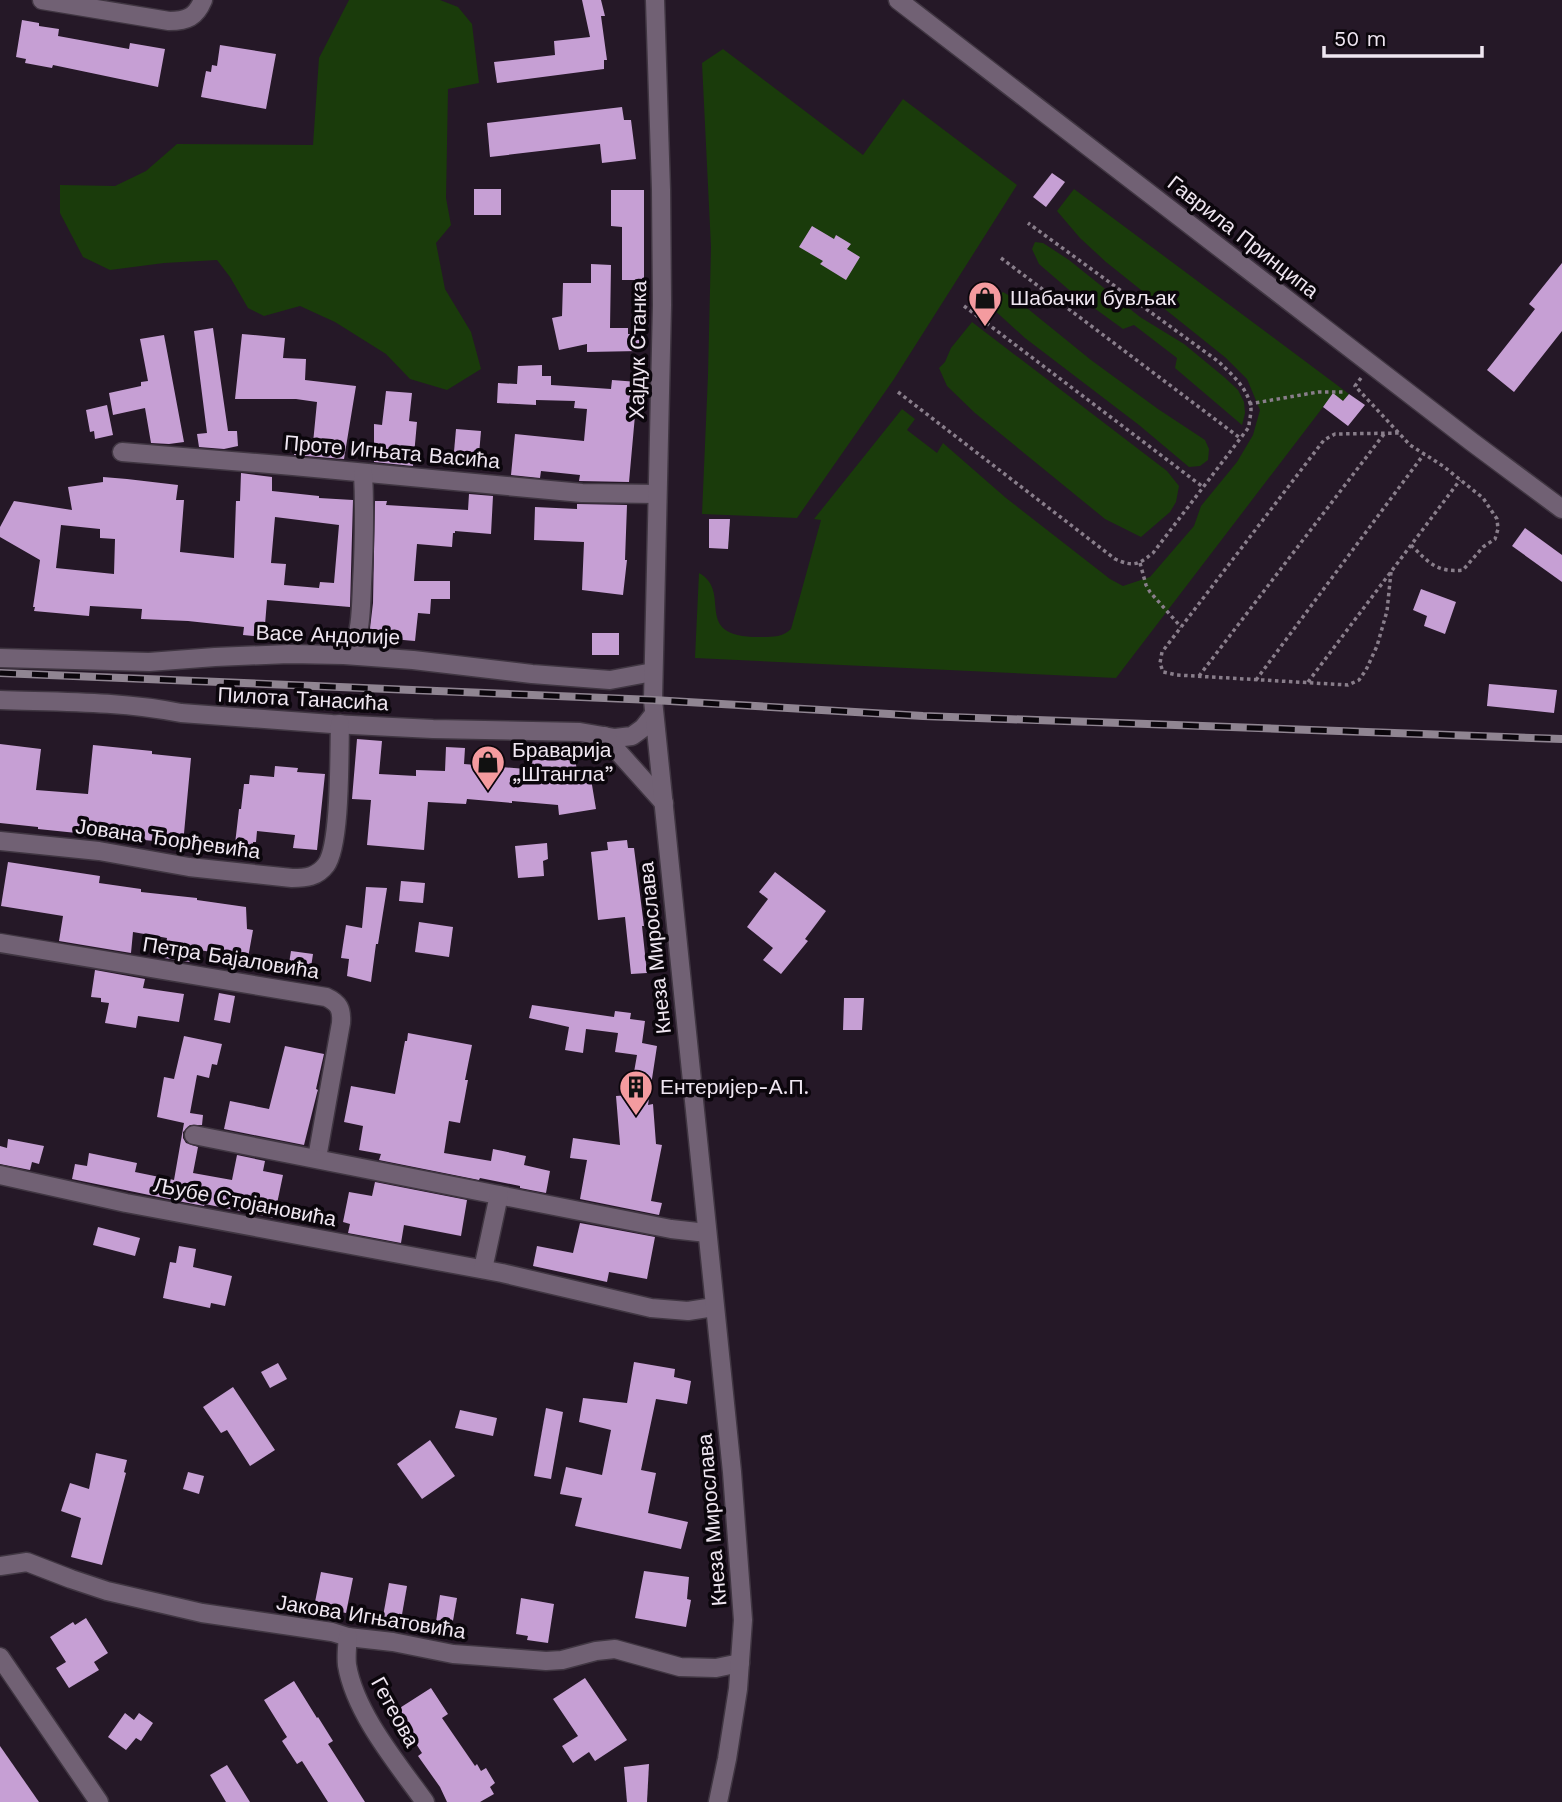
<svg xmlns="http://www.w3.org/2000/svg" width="1562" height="1802" font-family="'Work Sans',sans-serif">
<rect width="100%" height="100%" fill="#251827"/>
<g fill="#1a3b0b">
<path d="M349,0H440L458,7L472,24L479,83L448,89L446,198L451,225L436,243L445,289L471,332L481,369L447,390L410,379L386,354L335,322L300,306L264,316L248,308L230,277L217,260L164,263L110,270L83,257L60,213V185L115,186L146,171L177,144L313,145L319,58Z"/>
<path d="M723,49L863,155L903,99L1017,185L894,379L797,518L702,514L708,375L711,247L702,63Z"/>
<path d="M1074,189L1349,394L1343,401L1333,394L1116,678L695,658L699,573C734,592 689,638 761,637C773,637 783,637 791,629L821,520L814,519L902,409L915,419L907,430L937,453L943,443L1006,498L1110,579L1123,586L1150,577L1194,526L1201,506L1237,462L1253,435L1260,410L1247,379L1226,358L1106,262L1080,238L1057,211Z"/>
<path d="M1035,242L1043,243L1069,260L1140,317L1184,344L1224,377L1238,390L1244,402L1245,413L1242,425L1175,368L1177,358L1134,325L1123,329L1068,289L1039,264L1032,249Z"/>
<path d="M1003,292L1017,300L1091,360L1158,409L1205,440L1209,449L1208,460L1200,466L1189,467L1139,425L1025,338L992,308L991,301L996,296Z"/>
<path d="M972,322L1167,471L1179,486L1176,502L1170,512L1141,537L1105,519L975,413L947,386L939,368L945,362L951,348Z"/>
</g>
<g fill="#c69fd4" fill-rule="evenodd">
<path d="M582,0H601L605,16H601L607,60H604V69L497,83L494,62L555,55L554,41L590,37Z"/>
<path d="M22,20L39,23V26L59,29L58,36L129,49L130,43L165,49L158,87L53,65L52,68L25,63L26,59L16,57Z"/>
<path d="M220,45L276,54L266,109L201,97L206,71L211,72L212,65L217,66Z"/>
<path d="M622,107L624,120H631L636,159L602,163L600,144L490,157L487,123Z"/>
<path d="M1052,173L1065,182L1046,207L1033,197Z"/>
<rect x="474" y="189" width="27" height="26"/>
<path d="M611,190H644V280H622V227L611,226Z"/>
<path d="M812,226L834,239L836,235L851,244L847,249L860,257L846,280L820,264L823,261L799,247Z"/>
<path d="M1562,263V331L1514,392L1487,370L1535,309L1529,304Z"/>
<path d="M591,264L611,265L610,328H628V334H639V351L587,352V344L559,350L552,318L562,316L563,283H591Z"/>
<path d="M213,328L228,431H237L238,446L224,449L199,447L197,434L207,433L194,331Z"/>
<path d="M242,334L285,338L283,358L306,359L305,380L356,386L344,459L294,455L296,441L313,443L317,402L296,399H235Z"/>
<path d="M164,335L184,442L169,444L151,443L145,408L113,415L109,393L141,386V382L148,381L140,339Z"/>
<path d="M542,365V376H551V385L611,389L612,380L638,382L629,482L579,481L580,475L541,471L540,478L511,475L515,434L584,441L587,409L574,408L575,401L536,400V405L497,403L498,383L517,384L518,366Z"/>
<path d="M386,391L412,393L409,421L417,422L413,466L374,462V424L382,425Z"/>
<path d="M1333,393L1343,401L1349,394L1365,405L1348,426L1323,407Z"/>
<path d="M107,405L113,435L95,439L94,431L90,432L86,410Z"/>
<path d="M456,429L481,431L478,466L453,463Z"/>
<path d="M241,473L272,477V491L319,496V498L353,500L350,607L267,600L264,637L243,635L244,627L188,621L141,619L142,609L90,606L89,616L34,611L35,607H33L40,560L0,537V527L14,501L72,510L68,487L103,482V477L127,479L178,485L176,500H184L180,552L234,558L236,501H240ZM275,517L339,525L334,583L320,582L319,588L284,585L286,564L271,563ZM61,525L100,529V538L115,539L114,574L56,568Z"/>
<path d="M469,494L493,496L491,534L455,531V533H453L452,547L417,544L414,581H450V599H431L430,614L418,613L415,641L369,637L373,603L375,501H387L386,505L468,510Z"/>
<path d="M577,504L627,505L625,560H627L623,595L582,590L584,542L534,540L535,507L577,509Z"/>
<path d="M709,519H730L728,549L709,548Z"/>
<path d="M1525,528L1562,555V582L1512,546Z"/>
<path d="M1421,589L1456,602L1445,634L1424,626L1427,616L1413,610Z"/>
<rect x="592" y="633" width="27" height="22"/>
<path d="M1489,684L1557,690L1554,713L1487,706Z"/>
<path d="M357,739L382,741L379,774L416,776V770L445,771L446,747L465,748L464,764L526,769V768H530L531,759L541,760L574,754L579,781L591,779L596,809L559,815L558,805L512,801V803L467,799L466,804L428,802L424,850L367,845L371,800L352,799Z"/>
<path d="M0,744L41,749L36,790L88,794L93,745L152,751V754L191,758L183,844L38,829V827L0,823Z"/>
<path d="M275,766L298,768L297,772L325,774L317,850L293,848L295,835L257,831L256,842H253V846L235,844L239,809H241L244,784H249L250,775L274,777Z"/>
<path d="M627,840L628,848H634L644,926H642L647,973L631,974L625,917L598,920L591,852L608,850L607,842Z"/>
<path d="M547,843L548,859L543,861L544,876L518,878L515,846Z"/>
<path d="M8,862L100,876L99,883L141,889V892L197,898V900L246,907L247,929L253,930L246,969L229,967L231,959L224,958L225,954L192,949L190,962L164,958L167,938L133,932L131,953L59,941L63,916L1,906Z"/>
<path d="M775,872L826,911L805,939L808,941L781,974L763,960L773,948L747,927L768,899L759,892Z"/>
<path d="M401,881L425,883L423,903L399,901Z"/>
<path d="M366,887L387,888L378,944H376L371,982L347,976L349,959L341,958L346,925L362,928Z"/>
<path d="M419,922L453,927L449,957L415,952Z"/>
<path d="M291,951L313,954L309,980L287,976Z"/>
<path d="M95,970L145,979L143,988L184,994L179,1022L138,1016L136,1028L105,1023L109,1003L101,1002V998L91,997Z"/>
<path d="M219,993L235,996L230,1023L214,1020Z"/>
<path d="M844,998H864L862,1030H843Z"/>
<path d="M532,1005L614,1017L615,1011L631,1013L630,1019L645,1021L642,1043L657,1046L648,1105L653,1104L656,1144L662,1145L651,1201L662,1203L659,1215L580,1199L587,1160L570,1158L573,1138L620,1145L616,1096L630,1095L637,1055L615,1052L618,1033L586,1029L583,1053L565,1050L569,1027L529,1018Z"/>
<path d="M408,1033L472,1045L465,1080H468L460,1123L449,1121L444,1153L491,1161L493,1149L526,1156L524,1165L550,1171L546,1193L520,1188V1186L480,1178L479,1180L379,1160L381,1154L359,1150L363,1126L344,1122L351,1086L395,1094L405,1041H407Z"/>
<path d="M184,1036L222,1044L217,1065L212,1064L209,1078L197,1075L190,1113L203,1115L202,1125H190L183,1132V1138L186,1143L198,1147L193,1173L232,1180L237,1155L265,1161L263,1171L283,1175L274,1218L205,1204L204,1206L183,1202L72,1179L75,1164L87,1166L89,1153L137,1163L135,1172L174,1180L184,1123L157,1117L164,1077L174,1079Z"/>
<path d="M285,1046L324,1054L316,1089L318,1090L317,1093L304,1145L224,1129L230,1101L269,1109Z"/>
<path d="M8,1139L44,1146L39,1164L32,1162L30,1170L0,1164V1146L7,1148Z"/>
<path d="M375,1182L467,1200L461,1236L404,1225L401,1243L348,1233L350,1224L343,1222L349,1192L372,1196Z"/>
<path d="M580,1223L655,1237L647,1279L609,1272L607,1282L533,1266L537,1246L573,1253Z"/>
<path d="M98,1227L140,1238L135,1256L93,1245Z"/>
<path d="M179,1246L196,1249L193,1267L232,1276L225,1306L211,1303L210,1308L163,1298L170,1262L176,1263Z"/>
<path d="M634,1362L675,1369L674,1377L691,1381L687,1404L656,1399L641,1470L656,1473L648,1513L688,1522L681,1549L575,1526L582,1498L560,1494L566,1467L602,1475L611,1430L579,1422L583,1398L627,1403Z"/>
<path d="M278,1363L287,1379L270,1388L261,1372Z"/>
<path d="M233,1387L275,1450L250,1466L227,1430L221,1433L203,1407Z"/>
<path d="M546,1408L563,1412L551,1479L534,1476Z"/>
<path d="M460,1410L497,1418L493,1436L455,1428Z"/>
<path d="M430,1440L455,1476L422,1499L397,1464Z"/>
<path d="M96,1453L127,1460L124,1472L126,1473L102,1565L71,1557L81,1518L61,1511L70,1483L89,1489Z"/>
<path d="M188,1472L204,1476L199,1494L183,1489Z"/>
<path d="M644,1571L689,1577L687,1599L691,1600L686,1627L635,1618Z"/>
<path d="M321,1572L353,1578L346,1613L325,1609L326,1604L315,1602Z"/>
<path d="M389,1583L407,1586L400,1626L382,1622Z"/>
<path d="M440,1595L457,1598L450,1638L434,1635Z"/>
<path d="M521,1598L554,1604L548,1643L527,1640L528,1636L516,1634Z"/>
<path d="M86,1618L108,1653L94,1662L99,1670L69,1688L56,1668L66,1662L50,1637L73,1622L75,1625Z"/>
<path d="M585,1678L627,1740L595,1761L589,1752L573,1763L562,1746L578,1736L553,1699Z"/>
<path d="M294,1681L317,1718L318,1717L333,1741L328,1744L365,1802H328L302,1761L297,1764L282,1741L287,1737L264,1700Z"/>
<path d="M431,1688L448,1714L442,1718L475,1766L477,1764L481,1771L486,1768L495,1783L490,1787L494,1794L480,1802H447L440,1787L418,1756L422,1753L395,1711Z"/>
<path d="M125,1713L134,1720L139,1713L153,1723L141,1741L136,1738L126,1750L108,1737Z"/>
<path d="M0,1746L39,1802H0Z"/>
<path d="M649,1764L647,1802H627L624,1767Z"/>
<path d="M227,1765L250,1802H226L210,1775Z"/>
</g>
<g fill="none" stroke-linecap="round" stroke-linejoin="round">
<g stroke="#403642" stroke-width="21">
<g id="minor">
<path d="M42,0L169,21C187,21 196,17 203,0"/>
<path d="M122,452L293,466L582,493L657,494"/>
<path d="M351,655C361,633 361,609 362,584C364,547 365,511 363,473"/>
<path d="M0,658L149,662L215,657L289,654L344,655L413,660L532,674L610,680L653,672"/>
<path d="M0,700C60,702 121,701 181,713L332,724L433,729L580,732L615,738L632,736L643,728L654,714"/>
<path d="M604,736L664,803"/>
<path d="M0,841L99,851L189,867L292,878C306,878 317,877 326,865C341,845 339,753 340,724"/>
<path d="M0,943L326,997C339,1003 342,1009 341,1023L317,1158"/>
<path d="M194,1135L671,1229L707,1233"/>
<path d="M0,1175L126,1203L502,1273L651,1308L688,1311L714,1307"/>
<path d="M483,1269L499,1195"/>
<path d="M0,1566L27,1562L71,1579L107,1591L202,1613L332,1632L348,1637L393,1642L453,1654L481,1656L546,1661L562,1660L596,1651L615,1649L680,1667L716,1668L740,1663"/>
<path d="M348,1637C347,1646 346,1656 347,1665C355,1713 397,1763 425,1802"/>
<path d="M0,1657L99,1802"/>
</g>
</g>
<g stroke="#403642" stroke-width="21">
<path id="tertiary" d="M655,0L661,190L662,305L653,700L732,1472L743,1620L738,1689L727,1759L718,1802"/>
</g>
<g stroke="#403642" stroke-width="21">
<path id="secondary" d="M898,0L1472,442L1562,509"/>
</g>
<g stroke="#897e8b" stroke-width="3.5" stroke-dasharray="3.5 3.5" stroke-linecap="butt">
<path d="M1001,258L1240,438"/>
<path d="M964,306L1203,487"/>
<path d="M1361,378L1355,386L1410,445L1443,466L1483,498L1497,519L1498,529L1495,539L1483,547L1463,570C1437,573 1428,562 1411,545"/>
<path d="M898,392L1115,559C1133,567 1138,565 1153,553L1249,427C1249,421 1251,415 1251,409C1249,389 1232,375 1219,362L1028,223"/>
<path d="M1249,404L1318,392H1346"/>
<path d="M1140,563L1146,585L1150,592L1181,627"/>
<path d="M1391,572L1387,611L1377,646L1366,670L1359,680L1348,685L1177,675L1163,672L1160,663L1162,652L1324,440L1335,434L1400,433"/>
<path d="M1199,676L1384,434"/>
<path d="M1256,680L1424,454"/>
<path d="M1308,682L1460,480"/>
</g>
<use href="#minor" stroke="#716174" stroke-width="18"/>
<use href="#tertiary" stroke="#716174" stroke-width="18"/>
<use href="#secondary" stroke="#716174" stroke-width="18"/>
<g stroke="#908592" stroke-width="8">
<path id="rail" d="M0,673L653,700L923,716L1562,739"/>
</g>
<use href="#rail" stroke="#0b060c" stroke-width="5" stroke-dasharray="16" stroke-linecap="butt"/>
</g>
<defs>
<g id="shop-pin" transform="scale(1.75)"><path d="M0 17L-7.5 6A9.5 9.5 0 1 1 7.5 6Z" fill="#f49b9f" stroke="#0b060c"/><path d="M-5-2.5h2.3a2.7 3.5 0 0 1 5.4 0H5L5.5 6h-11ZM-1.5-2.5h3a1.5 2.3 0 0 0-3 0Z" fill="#111"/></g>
<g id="building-pin" transform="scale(1.75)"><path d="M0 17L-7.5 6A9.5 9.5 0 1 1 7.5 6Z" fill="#f49b9f" stroke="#0b060c"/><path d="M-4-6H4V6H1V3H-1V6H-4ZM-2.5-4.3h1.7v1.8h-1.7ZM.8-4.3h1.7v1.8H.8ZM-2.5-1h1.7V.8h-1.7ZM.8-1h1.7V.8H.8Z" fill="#111"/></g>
</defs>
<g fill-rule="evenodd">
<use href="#shop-pin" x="985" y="298"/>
<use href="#shop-pin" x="488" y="762"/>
<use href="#building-pin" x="636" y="1087"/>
</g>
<g text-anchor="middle" stroke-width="7" stroke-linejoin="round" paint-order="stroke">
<g font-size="21" fill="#efe6f1" stroke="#0b060c">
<text transform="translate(1243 237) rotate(38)" y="7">Гаврила Принципа</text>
<text transform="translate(638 350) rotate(-89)" y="7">Хајдук Станка</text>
<text transform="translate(392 452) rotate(5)" y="7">Проте Игњата Васића</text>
<text transform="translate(328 635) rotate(2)" y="7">Васе Андолије</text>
<text transform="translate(303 699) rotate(3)" y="7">Пилота Танасића</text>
<text transform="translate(168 839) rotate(8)" y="7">Јована Ђорђевића</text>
<text transform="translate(655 948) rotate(-96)" y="7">Кнеза Мирослава</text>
<text transform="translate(231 958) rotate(9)" y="7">Петра Бајаловића</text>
<text transform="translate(245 1202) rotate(11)" y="7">Љубе Стојановића</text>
<text transform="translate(712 1520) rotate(-95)" y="7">Кнеза Мирослава</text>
<text transform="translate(371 1617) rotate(9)" y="7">Јакова Игњатовића</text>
<text transform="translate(395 1712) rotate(61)" y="7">Гетеова</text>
</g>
<g font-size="21" fill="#efe6f1" stroke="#0b060c" text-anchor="start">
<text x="1010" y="305">Шабачки бувљак</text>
<text x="512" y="757">Браварија<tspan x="512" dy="24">„Штангла”</tspan></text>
<text x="660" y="1094">Ентеријер-А.П.</text>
</g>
</g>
<path d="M1324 46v10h158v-10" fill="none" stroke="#efe6f1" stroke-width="3.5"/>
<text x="1334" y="46" font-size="21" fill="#efe6f1" stroke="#0b060c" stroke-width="5" paint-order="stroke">50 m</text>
</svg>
